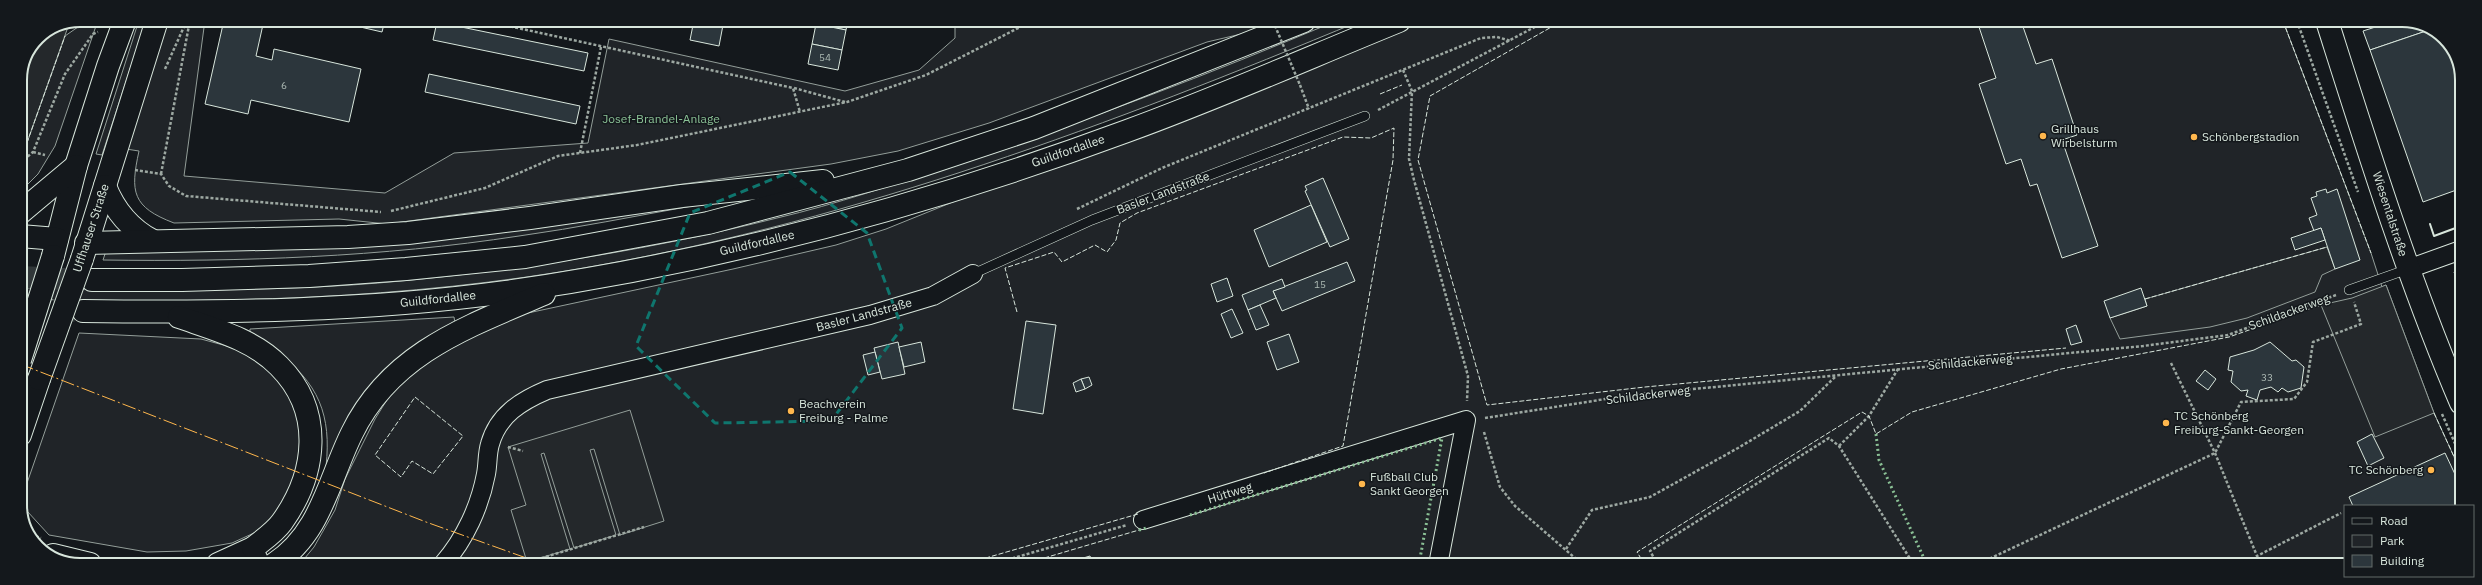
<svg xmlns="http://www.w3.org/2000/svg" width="2482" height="585" font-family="'IBM Plex Sans',sans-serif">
<rect width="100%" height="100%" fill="#14181c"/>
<g fill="#202428" stroke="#939e99">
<path d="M88,20H98L55,146L38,174L20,192V155L24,151L65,36Z"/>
<path d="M139,20H146L102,155L96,154Z"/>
<path d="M166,20H205L184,176L385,193L454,153L588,143L609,39L845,91L919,70L955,38V20L1279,21L1254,31L1207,42L989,123L898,151L831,164L387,224L339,219L174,223C132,207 130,192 139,151L126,149Z"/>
<path d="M1336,21H1360C1112,124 860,219 595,266C406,300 212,304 20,299V288C147,290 275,293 401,281C528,269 654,249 777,218C837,204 895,184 953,165C1083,122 1210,74 1336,21Z"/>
<path d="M1425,21H2283L2371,253L2382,287L2386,285L2434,413L2461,472V506H2345V565L300,564L314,547L335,510L345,479L375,419L400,379L500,319L733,269L836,245L886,229L985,189L1227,102Z"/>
<path d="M695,203L692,206C635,216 577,228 519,236C382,257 241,262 103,260L106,251Z"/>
<path d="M454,317L455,323L434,334L325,475C332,424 324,389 282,356C271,347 263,339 250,333V329Z"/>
<path d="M79,333L201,339L238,349L270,368L283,383L303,430L298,476L275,516L254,533L232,543L186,551L147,552L49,535L27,511L26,486Z"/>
</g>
<g fill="#24282b" stroke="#939e99">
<path d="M69,24L24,151L20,155V80L38,37Z"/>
<path d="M2327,247L2335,269L2322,275L2315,292L2247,318L2210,327L2120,339L2110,318L2147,306L2145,299Z"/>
<path d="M2386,285L2434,413L2375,437L2321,305L2352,298Z"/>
<path d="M630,410L664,521L620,535L594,449L590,450L616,535L574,548L544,453L541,454L570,549L527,562L511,510L526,505L508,447Z"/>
</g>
<g fill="#2c363c" stroke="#d8e6dc">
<path d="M224,20H264L256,56L272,60L274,49L361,69L349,122L251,100L248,114L205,104Z"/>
<path d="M330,20H385L382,32Z"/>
<path d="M694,20L723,25L719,46L690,40Z"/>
<path d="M698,20H724L723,25Z"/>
<path d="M817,20H848L846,30L816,24Z"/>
<path d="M1977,21H2021L2036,64L2052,59L2077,135L2062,140L2098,246L2062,258L2037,184L2030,186L2021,159L2006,164L1979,84L1996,78Z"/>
<path d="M2394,21H2414L2429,30L2370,50L2363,31Z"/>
<path d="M437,22L588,53L584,71L433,40Z"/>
<path d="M816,24L846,30L842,50L812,44Z"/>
<path d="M2429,30L2447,41L2462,76V188L2423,202L2370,50Z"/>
<path d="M812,44L842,50L838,70L808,64Z"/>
<path d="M429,74L580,106L576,124L425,92Z"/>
<path d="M1323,178L1349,239L1330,247L1305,191L1307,190L1305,186Z"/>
<path d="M2326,189L2327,193L2337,189L2360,260L2335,269L2321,228L2314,231L2309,218L2317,215L2311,198L2317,196L2316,192Z"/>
<path d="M1311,205L1327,242L1269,267L1254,230Z"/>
<path d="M2321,228L2325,240L2295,250L2291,238Z"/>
<path d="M1347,262L1355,281L1282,311L1273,291Z"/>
<path d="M2461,269V290L2454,272Z"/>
<path d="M1227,278L1233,296L1217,302L1211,284Z"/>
<path d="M1282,279L1285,287L1273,291L1276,298L1248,310L1242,295Z"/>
<path d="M2141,288L2147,306L2110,318L2104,301Z"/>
<path d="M1260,305L1269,325L1256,330L1248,310Z"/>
<path d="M1232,309L1243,333L1231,338L1221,314Z"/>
<path d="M1026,321L1056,325L1043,414L1013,409Z"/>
<path d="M2076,325L2082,342L2071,345L2066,329Z"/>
<path d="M1289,334L1299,362L1277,370L1267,342Z"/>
<path d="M898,342L905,374L882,379L874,348Z"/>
<path d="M921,342L925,362L904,367L899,347Z"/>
<path d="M2270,342L2292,361L2296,360L2304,367L2301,388L2288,392L2282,388L2278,392L2271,387L2260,390L2257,400L2246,396L2248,390L2241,391L2231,382L2233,371L2228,370L2230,357L2254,350Z"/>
<path d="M875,352L880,372L868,375L863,355Z"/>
<path d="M2205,370L2216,379L2208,390L2196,381Z"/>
<path d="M1089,377L1092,385L1085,389L1081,379Z"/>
<path d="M1081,379L1085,389L1076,392L1073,383Z"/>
<path d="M2372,434L2384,458L2368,466L2357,442Z"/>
<path d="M2445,453L2461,487V506H2353L2349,497Z"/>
<path d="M1090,556L1093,564H1063Z"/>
</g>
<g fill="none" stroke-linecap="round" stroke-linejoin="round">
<g stroke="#313739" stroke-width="22" stroke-dasharray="22 11" stroke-linecap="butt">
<path d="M20,277L92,280"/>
<path d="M20,309L81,311"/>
</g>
<g stroke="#d8e6dc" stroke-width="10">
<g id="service">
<path d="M973,274L1092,220L1365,116"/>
<path d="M2349,290L2408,269"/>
</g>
</g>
<g stroke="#d8e6dc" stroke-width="20">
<g id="minor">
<path d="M2408,269L2461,250"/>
<path d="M1143,520L1466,420L1438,565"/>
<path d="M253,548L261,564"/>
<path d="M443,564C465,539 480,506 486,474C488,464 487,454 490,444C498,415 521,401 547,390L870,315L933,296L973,274"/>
</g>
</g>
<g stroke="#d8e6dc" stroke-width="24">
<g id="tertiary">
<path d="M53,256L76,166L108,66L125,20"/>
<path d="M82,259L157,20"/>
<path d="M20,435L39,379"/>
<path d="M53,555L90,564"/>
<path d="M218,564L253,548"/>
</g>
</g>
<g stroke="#d8e6dc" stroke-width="24">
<path id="secondary" d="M2327,21C2368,150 2408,279 2461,403"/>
</g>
<g stroke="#d8e6dc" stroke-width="24">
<g id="trunk">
<path d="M105,186C114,209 130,229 153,241"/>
<path d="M20,213L76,166"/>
<path d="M20,236L57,239"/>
<path d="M86,243L348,237L408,233L530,218L682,196L823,181"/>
<path d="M92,280H182L309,276L406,269L525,257L708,223L908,170L1034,128L1304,21"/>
<path d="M83,311C224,313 366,311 506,292C717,262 927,205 1127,131C1218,98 1308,58 1399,21"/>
<path d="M179,317C213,329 253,339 279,366C324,411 317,473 282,522C275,532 263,540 253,548"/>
<path d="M274,564C321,534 329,479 352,433C391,353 467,327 544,294"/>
</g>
</g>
<g stroke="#9da8a2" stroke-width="2.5" stroke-dasharray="3 2" stroke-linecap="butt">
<path d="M481,20L793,88L800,112"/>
<path d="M2297,21L2358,192"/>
<path d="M165,69L187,20"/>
<path d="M1403,70L1412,91L1409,159L1414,180L1468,376L1467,401"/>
<path d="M1300,85L1309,109"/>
<path d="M794,88L845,102"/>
<path d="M1378,110L1546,21"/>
<path d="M33,152L45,155"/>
<path d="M580,153L601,47"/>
<path d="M20,163L33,152L65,74L93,34L98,32"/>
<path d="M135,170L161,174L169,186L186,196L381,212"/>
<path d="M161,174L190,20"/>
<path d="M1077,209L1162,168L1481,38L1497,37L1511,41"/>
<path d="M391,211L485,188L558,156L637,145L847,102L926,75L1034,20"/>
<path d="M2171,363L2215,453L2257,556L2341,513"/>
<path d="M2442,414L2461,457"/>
<path d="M1485,418L1631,395L2143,346L2228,335L2336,295"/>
<path d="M1484,432L1500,487L1515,506L1583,565"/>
<path d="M1839,446L1869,416L1898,369"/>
<path d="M508,447L523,451"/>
<path d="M31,535L41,538"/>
<path d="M1566,549L1592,510L1650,497L1738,448L1800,411L1836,376"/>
<path d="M522,564L644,527"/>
<path d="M993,564L1127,525"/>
<path d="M1506,565L1514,562"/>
<path d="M1658,565L1650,551L1829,438L1839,446L1914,565"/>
<path d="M1976,565L2215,453L2241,402L2294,399L2307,382L2313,342L2361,324L2354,302"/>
</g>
<use href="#service" stroke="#14181c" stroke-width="9"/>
<use href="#minor" stroke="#14181c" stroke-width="18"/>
<use href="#tertiary" stroke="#14181c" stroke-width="22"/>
<use href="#secondary" stroke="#14181c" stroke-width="22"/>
<use href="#trunk" stroke="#14181c" stroke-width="22"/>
<g stroke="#d8e6dc" stroke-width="24" stroke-linecap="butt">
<g id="tertiary-bridge">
<path d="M20,360L53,256"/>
<path d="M39,379L82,259"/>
</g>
</g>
<path stroke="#9da8a2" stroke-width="2.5" stroke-dasharray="3 2" stroke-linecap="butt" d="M1273,21L1300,85"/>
<use href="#tertiary-bridge" stroke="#14181c" stroke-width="22"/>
<g stroke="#8ac095" stroke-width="3" stroke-dasharray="2 3" stroke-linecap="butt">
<path d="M1876,434L1879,460L1927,565"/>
<path d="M1190,515L1442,438L1419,564"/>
<path d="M1139,530L1146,528"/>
</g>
<g stroke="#d8e6dc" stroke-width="1" stroke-dasharray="5 2" stroke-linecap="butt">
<path d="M1562,21L1430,96L1418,160L1487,405L1645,387L2066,348"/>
<path d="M2283,21L2371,253"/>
<path d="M1380,94L1402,85"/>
<path d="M20,155L24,151L65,36"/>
<path d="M2145,299L2327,247"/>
<path d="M1017,312L1005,268L1054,252L1062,262L1095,245L1107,252L1116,240L1120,223L1137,213L1343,137L1371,138L1394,128L1393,160L1343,446L1264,473"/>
<path d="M415,397L463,436L433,474L412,461L401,477L375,455Z"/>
<path d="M2434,413L2461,472"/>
<path d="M965,564L1138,514"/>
<path d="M1024,564L1139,530"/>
<path d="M1645,565L1637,552L1862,412L1869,416L1876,434L1912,412L2061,369L2229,337L2321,305"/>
</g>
<path stroke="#d8e6dc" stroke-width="2" d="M2430,224L2434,236L2461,226"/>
<path stroke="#ffb74d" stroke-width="1" stroke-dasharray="14 3 2 3" stroke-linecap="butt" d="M20,364L426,522L543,564"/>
</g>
<path fill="none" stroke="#0f766e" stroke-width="3" stroke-dasharray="8 5" stroke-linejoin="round" d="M790,172L867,233L902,328L831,421L715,423L636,346L690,213Z"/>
<g fill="#ffb74d" stroke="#14181c" stroke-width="1.5">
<circle cx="2043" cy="136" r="4"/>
<circle cx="2194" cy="137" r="4"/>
<circle cx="791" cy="411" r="4"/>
<circle cx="2166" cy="423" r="4"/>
<circle cx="2431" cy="470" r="4"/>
<circle cx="1362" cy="484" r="4"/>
</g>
<g text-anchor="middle" stroke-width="3" stroke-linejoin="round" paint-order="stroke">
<g font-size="10" fill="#adbab4">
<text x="825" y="61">54</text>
<text x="284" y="89">6</text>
<text x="1320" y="288">15</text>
<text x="2267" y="381">33</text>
</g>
<g font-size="12" fill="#8ac095" stroke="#14181c">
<text x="661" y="123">Josef-Brandel-Anlage</text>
</g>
<g font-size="12" fill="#d8e6dc" stroke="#14181c" text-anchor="start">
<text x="2051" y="133">Grillhaus<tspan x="2051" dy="14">Wirbelsturm</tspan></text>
<text x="2202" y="141">Schönbergstadion</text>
<text x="799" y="408">Beachverein<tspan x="799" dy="14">Freiburg - Palme</tspan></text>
<text x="2174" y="420">TC Schönberg<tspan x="2174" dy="14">Freiburg-Sankt-Georgen</tspan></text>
<text x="2423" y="474" text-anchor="end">TC Schönberg</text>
<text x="1370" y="481">Fußball Club<tspan x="1370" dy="14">Sankt Georgen</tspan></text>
</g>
<g font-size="12" fill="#d8e6dc" stroke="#14181c">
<text transform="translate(1068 151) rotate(-19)" y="4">Guildfordallee</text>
<text transform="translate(1163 193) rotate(-21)" y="4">Basler Landstraße</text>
<text transform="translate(2390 214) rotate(72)" y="4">Wiesentalstraße</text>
<text transform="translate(91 228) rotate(-72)" y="4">Uffhauser Straße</text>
<text transform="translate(757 243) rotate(-13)" y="4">Guildfordallee</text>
<text transform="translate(438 299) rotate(-6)" y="4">Guildfordallee</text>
<text transform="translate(2289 312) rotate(-20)" y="4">Schildackerweg</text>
<text transform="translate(864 315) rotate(-15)" y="4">Basler Landstraße</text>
<text transform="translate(1970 362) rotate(-5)" y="4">Schildackerweg</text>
<text transform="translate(1648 395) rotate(-7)" y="4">Schildackerweg</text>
<text transform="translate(1230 493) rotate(-17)" y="4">Hüttweg</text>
</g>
</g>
<path d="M0 0H2482V585H0ZM80 27H2402A53 53 0 0 1 2455 80V505A53 53 0 0 1 2402 558H80A53 53 0 0 1 27 505V80A53 53 0 0 1 80 27Z" fill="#14181c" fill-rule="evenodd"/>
<path fill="none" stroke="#d8e6dc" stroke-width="2" d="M80 27H2402A53 53 0 0 1 2455 80V505A53 53 0 0 1 2402 558H80A53 53 0 0 1 27 505V80A53 53 0 0 1 80 27Z"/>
<rect x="2344" y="505" width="130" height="72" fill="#14181c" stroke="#626a69"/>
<rect x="2352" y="518" width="20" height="6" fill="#14181c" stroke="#626a69"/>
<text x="2380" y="525" font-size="12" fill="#d8e6dc">Road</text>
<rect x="2352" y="535" width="20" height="12" fill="#202428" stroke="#626a69"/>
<text x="2380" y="545" font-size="12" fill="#d8e6dc">Park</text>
<rect x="2352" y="555" width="20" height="12" fill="#2c363c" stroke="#626a69"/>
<text x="2380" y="565" font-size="12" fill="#d8e6dc">Building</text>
</svg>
